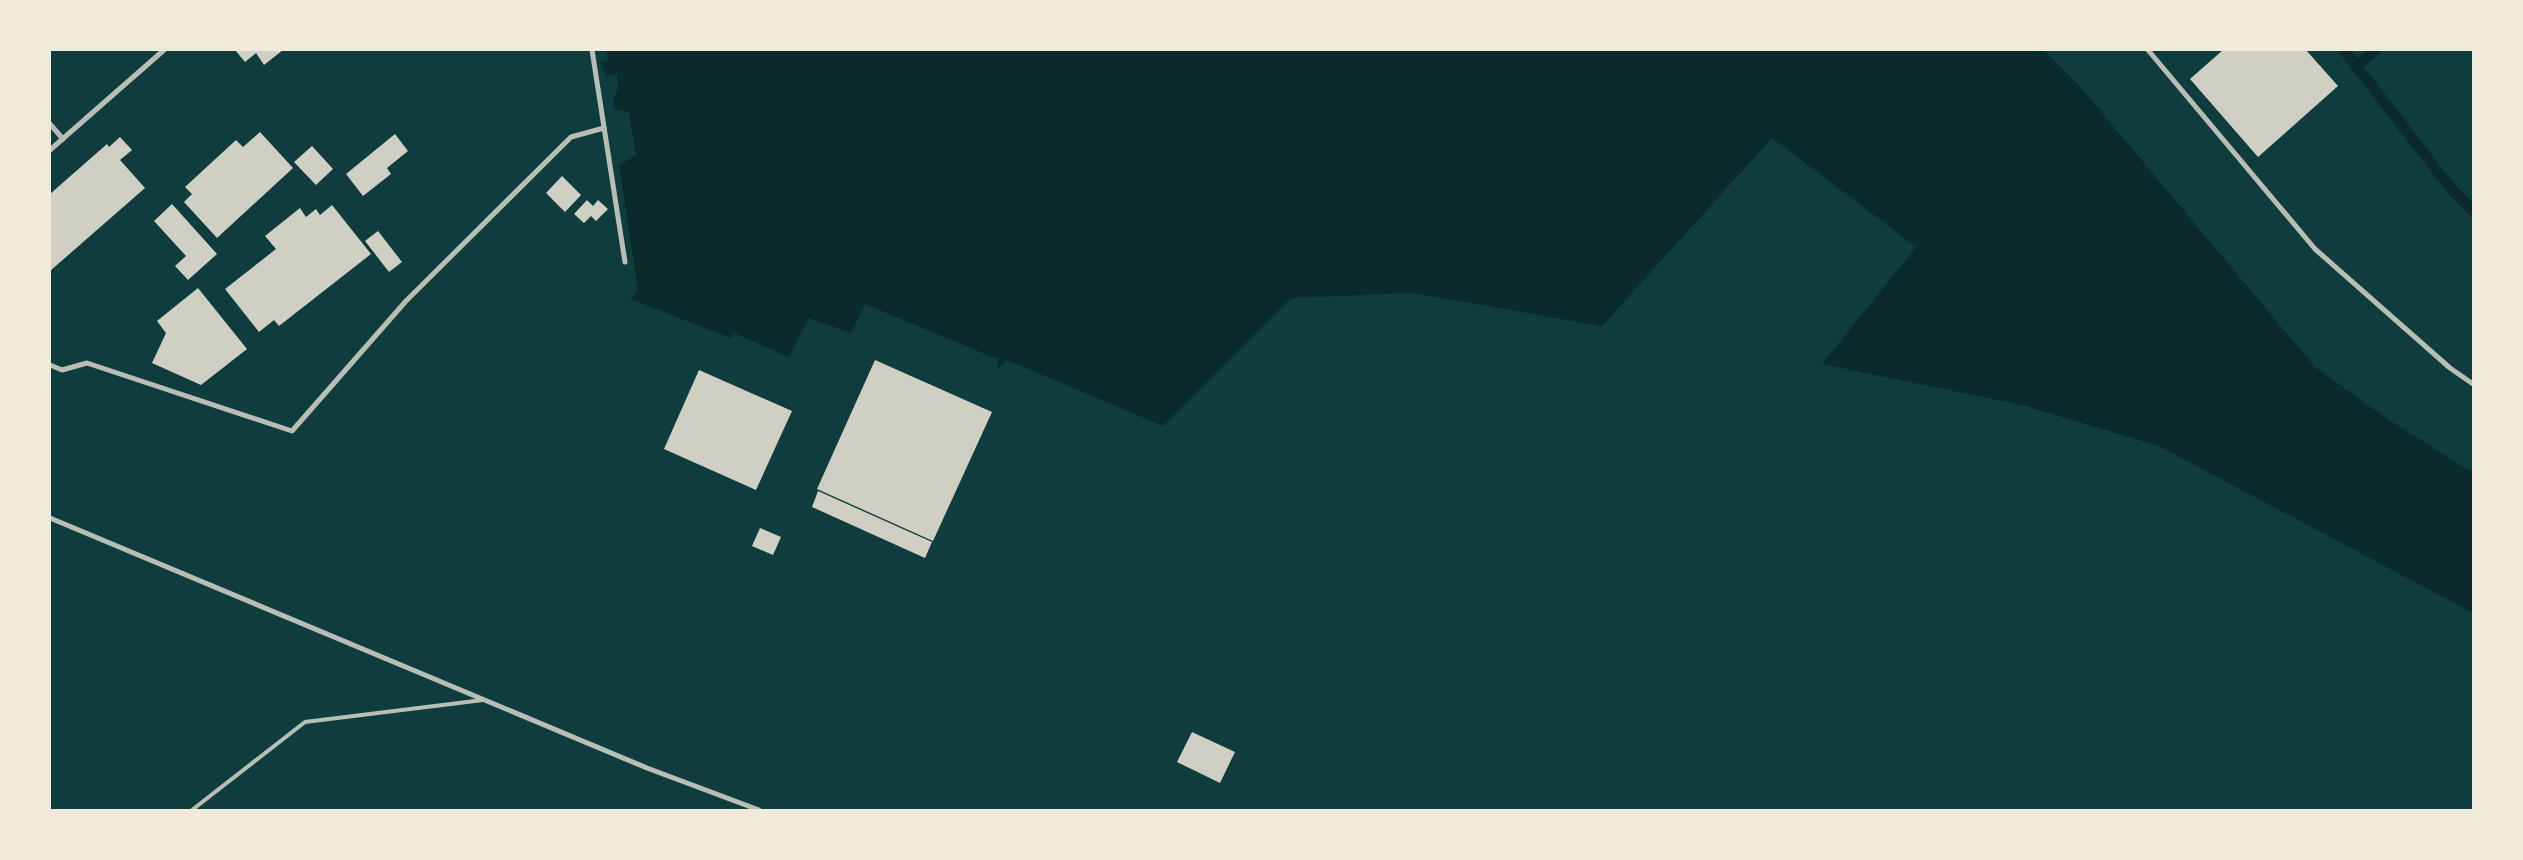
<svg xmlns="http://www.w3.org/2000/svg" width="2523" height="860" font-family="Rubik,sans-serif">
<rect width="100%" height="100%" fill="#0f3d3e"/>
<path fill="#0a2a2b" d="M606,50H2043L2076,82L2315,367L2389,420L2473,473V613L2159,446L2022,405L1822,364L1916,247L1772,138L1602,326L1411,293L1291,298L1163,426L1007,360L998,368L997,359L865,304L851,333L809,318L789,357L734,333L731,338L630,299L638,291L619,165L636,155L629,112L615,110L613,101L618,89L617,73L606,76L601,63L608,61Z"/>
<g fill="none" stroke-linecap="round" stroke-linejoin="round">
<g stroke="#0a2a2b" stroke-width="11">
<path d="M2344,50L2453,191L2473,211"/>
<path d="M2357,66L2375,50"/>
</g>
</g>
<g fill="#cfcfc3">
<path d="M235,50H283L264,65L256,53L245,62Z"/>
<path d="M2223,50H2306L2338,86L2258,157L2190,79Z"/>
<path d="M260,132L293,168L217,238L184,202L192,194L185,187L236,140L243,147Z"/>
<path d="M395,134L408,151L387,168L391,174L363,196L346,174Z"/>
<path d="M120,137L132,150L120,160L145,188L50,271V194L107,144L109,147Z"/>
<path d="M312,146L333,169L316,185L294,162Z"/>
<path d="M562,176L581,195L565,212L546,193Z"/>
<path d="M587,200L593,206L598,200L608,209L596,221L591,216L584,223L574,214Z"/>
<path d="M172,204L217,254L188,280L175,266L186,256L154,221Z"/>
<path d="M332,205L371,254L279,326L274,320L259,332L225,289L276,249L265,236L300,208L306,217L316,209L320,215Z"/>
<path d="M378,231L402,262L389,272L365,241Z"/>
<path d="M198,288L247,349L201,385L152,363L166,333L157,321Z"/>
<path d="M875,360L992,412L933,541L817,489Z"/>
<path d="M699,370L792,411L756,490L664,449Z"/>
<path d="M818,491L932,542L925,558L812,507Z"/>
<path d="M760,528L781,537L773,555L752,546Z"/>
<path d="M1192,732L1235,752L1220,783L1177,762Z"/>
</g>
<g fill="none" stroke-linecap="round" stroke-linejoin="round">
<path stroke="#b8beb3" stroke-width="4" d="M192,810L305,722L483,700"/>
<g stroke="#b8beb3" stroke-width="5">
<path d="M592,50L625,262"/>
<path d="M2148,50L2315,249L2450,368L2473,384"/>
<path d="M50,124L63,139"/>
<path d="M50,150L164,50"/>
<path d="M50,365L62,370L87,363L292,431L406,301L571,137L604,128"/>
<path d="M50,518L647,768L759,810"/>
</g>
</g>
<rect width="2523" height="860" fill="none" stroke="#f1e9da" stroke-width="102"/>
</svg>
